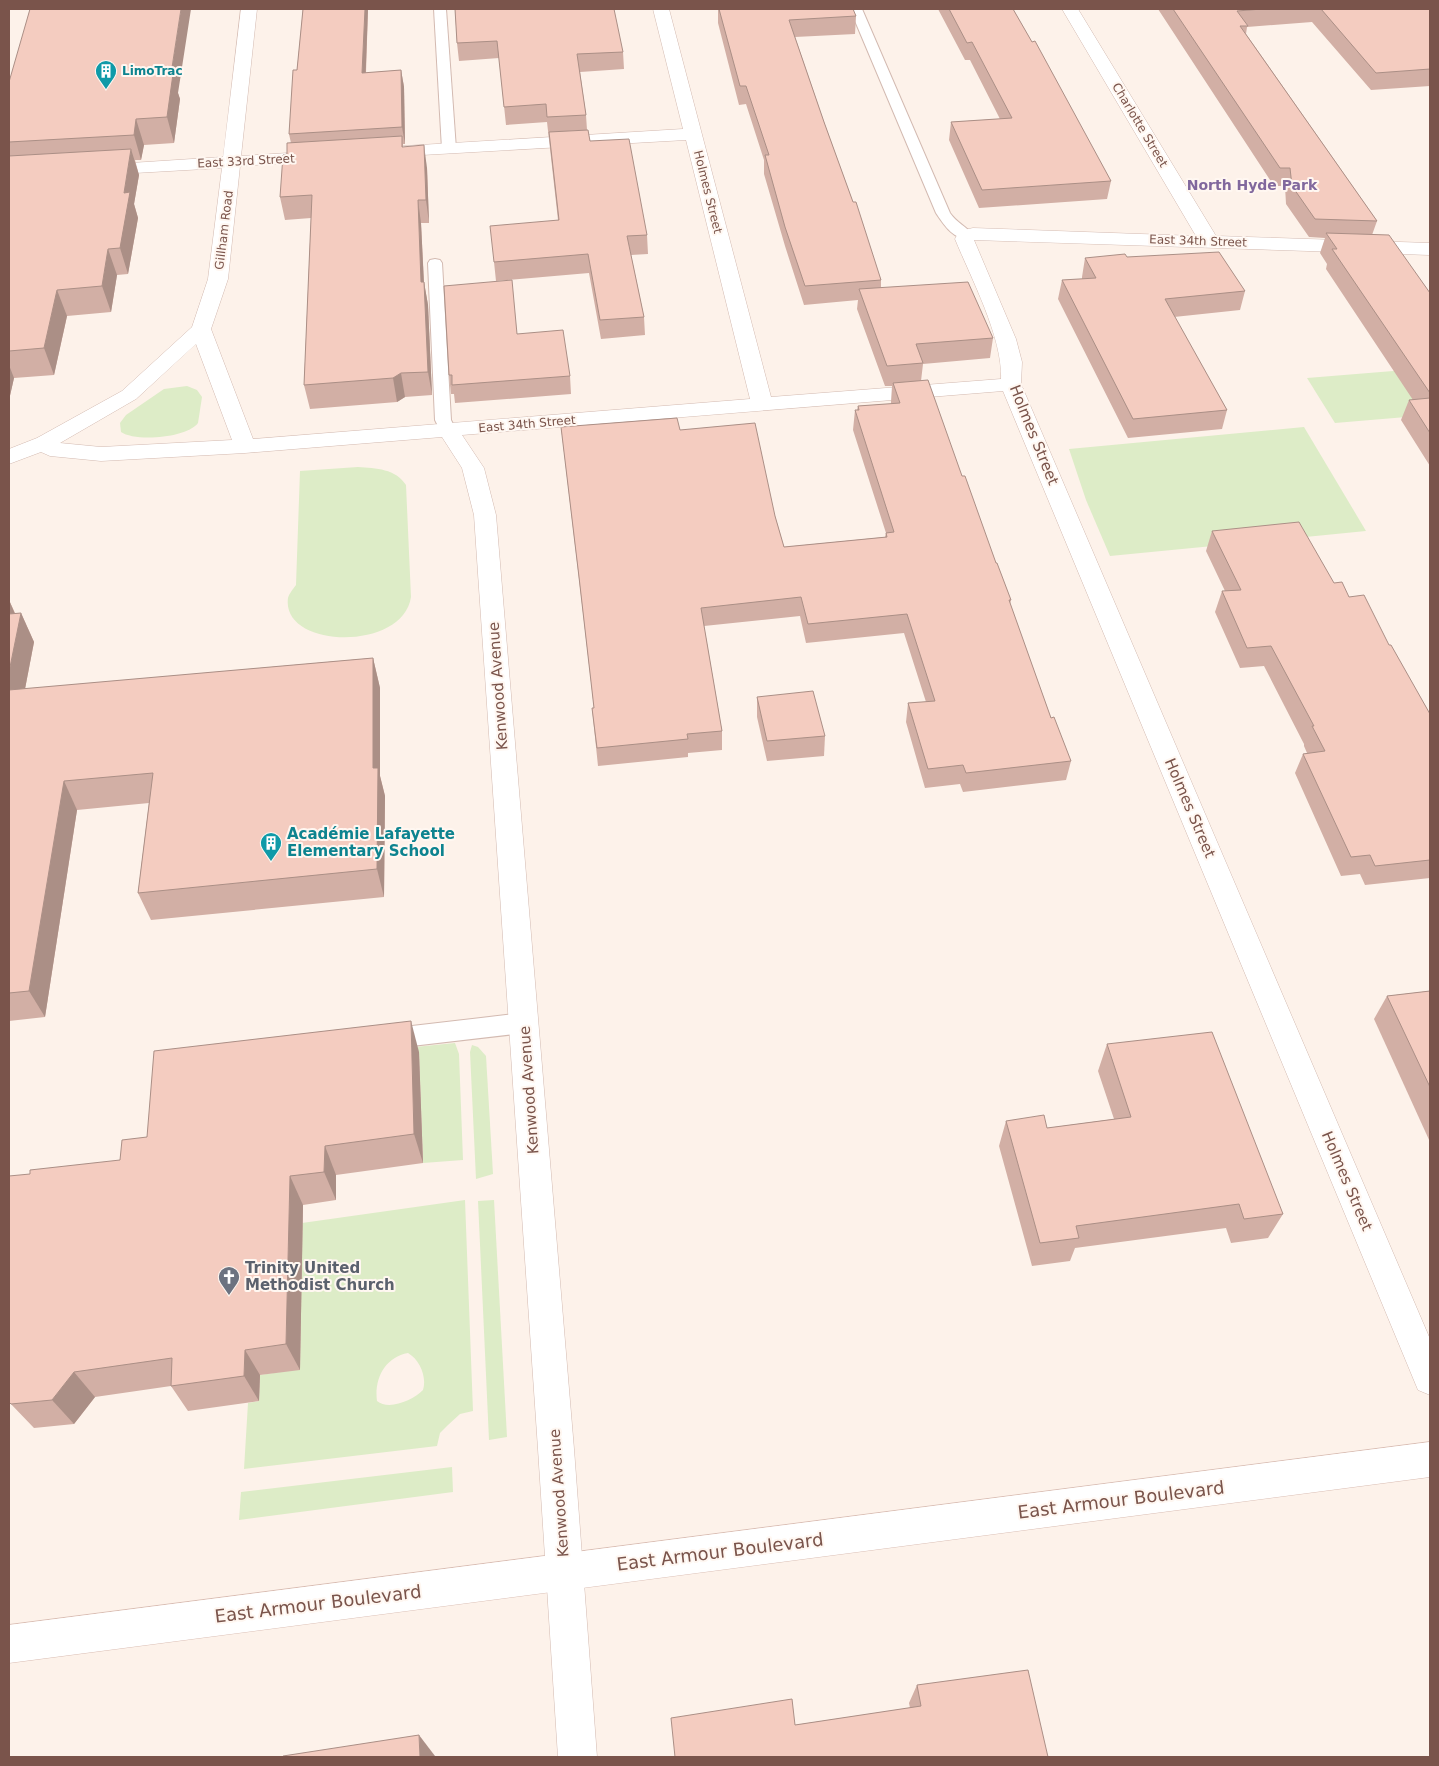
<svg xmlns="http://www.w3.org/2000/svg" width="1439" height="1766" font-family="'DejaVu Sans',sans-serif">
<rect width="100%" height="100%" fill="#fdf2ea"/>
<g fill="#ddecc7" fill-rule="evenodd">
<path d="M1430,368V415L1335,423L1307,378Z"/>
<path d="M187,386L197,390L202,397L198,423C187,438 135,442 121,432L120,423L126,415L164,389Z"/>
<path d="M1304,427L1366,531L1110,556L1086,500L1069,449Z"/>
<path d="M358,467C376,468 396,469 406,485L411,597C403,652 281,649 288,598C289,594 293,589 296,585L300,471Z"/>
<path d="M455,1043L459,1054L463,1160L423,1163L419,1052L415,1047Z"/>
<path d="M472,1045L478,1047L486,1056L493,1174L476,1179L470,1052Z"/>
<path d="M465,1200L473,1411L460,1414L448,1425L440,1433L437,1446L244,1469L248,1403L259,1401L260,1375L300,1369L302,1223ZM408,1353C420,1360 427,1377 423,1390C413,1400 389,1411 377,1401C374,1379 385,1357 408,1353Z"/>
<path d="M494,1200L507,1437L489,1440L478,1201Z"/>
<path d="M452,1467L453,1492L239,1520L241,1492Z"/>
</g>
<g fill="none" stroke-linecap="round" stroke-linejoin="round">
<g stroke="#d3bab1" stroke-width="2">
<g id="lane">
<path d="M434,9H446L456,149L449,153L442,149Z"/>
<path d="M850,9H862L950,213C957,223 966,226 973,235L971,238C955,242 944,225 936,213Z"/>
<path d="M435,259L440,260L442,263L451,420L456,430L454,434H442L435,420L428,263L430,260Z"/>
<path d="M524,1013L532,1016L535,1023L532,1030L524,1033L386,1049L378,1046L375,1039L378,1032L386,1029Z"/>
</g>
</g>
<g stroke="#d3bab1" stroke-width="1">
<path id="street" d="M241,9H257L241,156L319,151L325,152L328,156L325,160L319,161L240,166L228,279L211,329L253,439L750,399L686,140L387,157L381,156L378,152L381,148L387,147L683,129L653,9H669L771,397L1001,379C1003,338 971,278 955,239L959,231L973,228L1196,236L1062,9H1078L1216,236L1430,243V255L974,240L1016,339L1022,362L1021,384L1430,1339V1395L1418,1390L1003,391L462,435L484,468L496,515L574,1449L597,1757H558L538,1449L474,515L462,468L442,437L245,453L101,461L50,456L41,452L9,464V449L37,438L122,391L192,327L208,279L222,168L100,175L94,174L91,170L94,166L100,165L223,157ZM196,344L232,440L101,447L60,443L136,399Z"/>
</g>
<g stroke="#d8bbb1" stroke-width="1">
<path id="secondary" d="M1430,1442V1477L9,1663V1625Z"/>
</g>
<use href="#lane" fill="#fff" fill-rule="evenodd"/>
<use href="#street" fill="#fff" fill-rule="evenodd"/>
<use href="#secondary" fill="#fff" fill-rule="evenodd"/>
</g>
<g fill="#d2afa5">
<path d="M303,9H373H368L366,73L401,70L404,87L405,144H403V147L427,168L429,223H421L424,282L428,305L432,395L405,397L397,402L310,409L304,385L311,218L285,220L280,197L287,154L291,143L289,134L297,70Z"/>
<path d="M455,9L623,52L624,69L580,72L586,115L587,130L590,141L647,235L648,254L631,255L644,317L645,335L601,339L589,273L496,281L494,262L558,220L547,122L506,125L499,58L459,61L457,43Z"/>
<path d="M718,9H853L856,16L855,34L795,37L824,122L881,280V287L993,338L990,358L923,364L921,381L962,476L996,563L1011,600L1010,604L1051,718L1071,761L1066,780L963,792L960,784L925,788L906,722L908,703L926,702L904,633L806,643L800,616L704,626L722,731V750L688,753V757L598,766L592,708H594L581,596L561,427L680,430L775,516L784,547L885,537L886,533L853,430L855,410H857L858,406L891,404V402L892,386H885L857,309L858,300L804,305L785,246L764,174V160L746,104L739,105L718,23Z"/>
<path d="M938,9H1013L1111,181L1107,199L979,208L949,140L951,122L1000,119L970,60H965Z"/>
<path d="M1158,9H1430V86L1371,90L1312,22L1247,27L1246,34L1377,221L1372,235L1430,293V466L1401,420L1409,400H1413L1326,269L1327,264L1320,253L1325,238L1309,237L1286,204L1285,186H1274Z"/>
<path d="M9,82L178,93L180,99L174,143L144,145L141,160H135L139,175L134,204L138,218L128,274L117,275L111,312L67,316L54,375L14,378L9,400Z"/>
<path d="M1127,257L1245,291L1240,310L1174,317L1227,410L1222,429L1128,438L1058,299L1062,280L1082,279V277L1085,258Z"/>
<path d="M517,334L570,376L571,394L455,403L454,394H451L449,375Z"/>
<path d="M1212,531L1334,583L1349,597L1389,645L1430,714V878L1365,885L1360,874L1341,876L1295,773L1303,754L1307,753L1304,746V744L1264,666L1240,668L1215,612L1222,591H1225L1206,551Z"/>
<path d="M9,600L15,613H21L34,642L25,689L373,658L380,688V776L385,796L384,897L151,920L138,893L149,803L77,810L45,1017L9,1021Z"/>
<path d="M757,697L825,736L824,756L767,761L757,717Z"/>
<path d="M1430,991V1142L1374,1019L1387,996Z"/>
<path d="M1107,1044L1283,1214L1268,1238L1231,1243L1226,1228L1075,1248L1070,1261L1032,1266L999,1146L1006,1121L1047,1128L1114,1119L1098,1071Z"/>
<path d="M419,1052L423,1163L336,1175V1200L303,1205L300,1370L260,1375L259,1401L188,1411L171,1386L95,1397L74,1424L34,1428L9,1402L120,1160L147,1137Z"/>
<path d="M917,1685L1048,1757L795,1725L910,1708L909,1703Z"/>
</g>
<g fill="#ab8f86">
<path d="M181,9H191L178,93L180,99L174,143L167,117L171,74Z"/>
<path d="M365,9H368L365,90L362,73Z"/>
<path d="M401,70L404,87L405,144L402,127Z"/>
<path d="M136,119L144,145L141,160L134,135Z"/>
<path d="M424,145L427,168L429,223L426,200Z"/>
<path d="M131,149L139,175L134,204L138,218L128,274L120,248L124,193Z"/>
<path d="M418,200L421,223L425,306L421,282Z"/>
<path d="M108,249L117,275L111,312L102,286Z"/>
<path d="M424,282L428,305L432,395L428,372Z"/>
<path d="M57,290L67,316L54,375L44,348Z"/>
<path d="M9,365L14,378L9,400Z"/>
<path d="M401,373L405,397L397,402L393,378Z"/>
<path d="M9,600L15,614L9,644Z"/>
<path d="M21,613L34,642L19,720L9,698V672Z"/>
<path d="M373,658L380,688V776L385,796L384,897L377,869L373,768Z"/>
<path d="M64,781L77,810L45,1017L29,991Z"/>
<path d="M411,1021L419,1052L423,1163L414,1134Z"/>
<path d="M325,1146L336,1175V1200L324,1172Z"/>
<path d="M290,1176L303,1205L300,1370L286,1344Z"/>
<path d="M245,1350L260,1375L259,1401L244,1376Z"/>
<path d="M74,1372L95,1397L74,1424L52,1400Z"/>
<path d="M419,1735L435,1756V1757H420Z"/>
</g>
<g fill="#f4ccc0" stroke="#ab8f86">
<path d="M30,9H181L171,74H173L167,117L136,119L134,135L9,142V82Z"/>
<path d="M303,9H365L362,73L401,70L402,127L289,134L293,70H297Z"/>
<path d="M455,9H614L623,52L577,54L586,115L547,117L546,104L504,107L497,41L457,43Z"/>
<path d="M719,9H853L856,16L789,20L824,122L853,202H856L881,280L805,286L785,227L765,155H769L746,86H740Z"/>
<path d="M949,9H1013L1032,42L1035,41L1111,181L982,190L951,122L1012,118L972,42L967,43Z"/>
<path d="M1173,9H1262L1237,11L1248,26H1240L1377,221L1315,219L1292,186L1290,168H1280Z"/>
<path d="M1321,9H1430V69L1376,73Z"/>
<path d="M588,130L590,141L629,139L647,235L627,236L644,317L600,320L588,254L494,262L490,226L559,220L549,132Z"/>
<path d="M402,136V147L424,145L426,200H418L421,282H424L428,372L401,373L393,378L304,385L312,195L280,197L283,155L287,154V143Z"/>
<path d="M131,149L124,193L130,192L120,248L108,249L102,286L57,290L44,348L9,351V156Z"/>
<path d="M1326,233L1389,235L1430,293V393L1332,249H1337Z"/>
<path d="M1219,252L1245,291L1165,299L1227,410L1133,419L1062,280L1096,278L1085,258L1125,254L1127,257Z"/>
<path d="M512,280L517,334L563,330L570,376L452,385V375H449L444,286Z"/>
<path d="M968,282L993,338L916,344L923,363L887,366L859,289Z"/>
<path d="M928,380L962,476H965L996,563H997L1011,600H1009L1051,718L1054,717L1071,761L966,773L963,765L928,769L908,703L935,701L907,614L808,624L801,597L701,608L722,731L687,734L688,739L597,748L592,708H594L579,577L561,427L677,418L680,430L755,423L775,516L784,547L887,537L886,533L894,532L855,410H859L858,406L900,403L893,383Z"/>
<path d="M1430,398V433L1409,400Z"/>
<path d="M1299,522L1334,583L1342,582L1349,597L1364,595L1389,645H1391L1430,714V860L1375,866L1370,855L1351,857L1303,754L1325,751L1312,726H1314L1271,646L1247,648L1222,591L1241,590L1212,531Z"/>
<path d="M21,613L9,672V614Z"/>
<path d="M373,658V768H378L377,869L138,893L153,773L64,781L29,991L9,993V690Z"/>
<path d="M813,691L825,736L767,741L757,697Z"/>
<path d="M1430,991V1087L1387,996Z"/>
<path d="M411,1021L414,1134L325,1146L324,1172L290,1176L286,1344L245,1350L244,1376L171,1386L172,1358L74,1372L52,1400L11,1404L9,1402V1176L30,1174V1170L120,1160L122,1140L147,1137L154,1051Z"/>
<path d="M1212,1032L1283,1214L1244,1219L1239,1204L1076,1226L1079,1238L1040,1243L1006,1121L1044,1115L1047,1128L1131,1117L1107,1044Z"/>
<path d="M1028,1670L1048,1757H675L671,1718L792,1699L795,1725L921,1706L917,1685Z"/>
<path d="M419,1735L420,1757H283V1756Z"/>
</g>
<defs>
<g id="building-pin" transform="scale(1.125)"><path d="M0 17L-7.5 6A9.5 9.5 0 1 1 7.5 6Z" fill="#0f9aa8" stroke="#fff7f1"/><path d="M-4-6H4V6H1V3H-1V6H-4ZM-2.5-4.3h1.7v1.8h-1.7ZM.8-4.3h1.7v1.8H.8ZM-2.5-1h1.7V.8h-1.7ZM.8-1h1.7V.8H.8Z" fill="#fff"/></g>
<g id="church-pin" transform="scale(1.125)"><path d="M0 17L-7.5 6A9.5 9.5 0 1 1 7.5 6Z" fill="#6b7280" stroke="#fff7f1"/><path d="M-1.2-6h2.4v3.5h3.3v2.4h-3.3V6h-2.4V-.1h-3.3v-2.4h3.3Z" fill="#fff"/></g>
</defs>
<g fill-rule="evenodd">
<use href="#building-pin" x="106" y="71"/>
<use href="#building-pin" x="271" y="843"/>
<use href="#church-pin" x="229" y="1277"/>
</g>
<g text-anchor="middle" stroke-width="4" stroke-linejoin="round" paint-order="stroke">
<g font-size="12" font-weight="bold" fill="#0d838f" stroke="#fff7f1" text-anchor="start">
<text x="122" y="75">LimoTrac</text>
</g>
<g font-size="12" fill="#7a544b" stroke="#fff7f1">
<text transform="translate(1140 125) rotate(59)" y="4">Charlotte Street</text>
<text transform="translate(246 161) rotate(-3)" y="4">East 33rd Street</text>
<text transform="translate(708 192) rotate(76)" y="4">Holmes Street</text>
<text transform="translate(224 230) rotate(-83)" y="4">Gillham Road</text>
<text transform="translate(1198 241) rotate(2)" y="4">East 34th Street</text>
<text transform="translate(527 424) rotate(-5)" y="4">East 34th Street</text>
</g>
<g font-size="14" font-weight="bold" fill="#81689d" stroke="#fff7f1">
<text x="1252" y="190">North Hyde Park</text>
</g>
<g font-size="15" fill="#7a544b" stroke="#fff7f1">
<text transform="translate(1034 435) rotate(68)" y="5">Holmes Street</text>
<text transform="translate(498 686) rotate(-94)" y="5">Kenwood Avenue</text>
<text transform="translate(1190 808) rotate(67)" y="5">Holmes Street</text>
<text transform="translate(529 1090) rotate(-94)" y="5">Kenwood Avenue</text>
<text transform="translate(1347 1181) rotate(67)" y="5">Holmes Street</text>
<text transform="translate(559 1493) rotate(-94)" y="5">Kenwood Avenue</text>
</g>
<g font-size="15" font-weight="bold" fill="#0d838f" stroke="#fff7f1" text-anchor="start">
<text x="287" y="839">Académie Lafayette<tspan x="287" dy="17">Elementary School</tspan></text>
</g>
<g font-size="15" font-weight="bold" fill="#5b616d" stroke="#fff7f1" text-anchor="start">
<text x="245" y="1273">Trinity United<tspan x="245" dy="17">Methodist Church</tspan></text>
</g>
<g font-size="18" fill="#7a544b" stroke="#fff7f1">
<text transform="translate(1121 1500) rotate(-7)" y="6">East Armour Boulevard</text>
<text transform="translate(720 1552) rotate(-7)" y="6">East Armour Boulevard</text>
<text transform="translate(318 1604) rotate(-7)" y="6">East Armour Boulevard</text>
</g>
</g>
<rect width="1439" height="1766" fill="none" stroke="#7a544b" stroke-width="20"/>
</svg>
